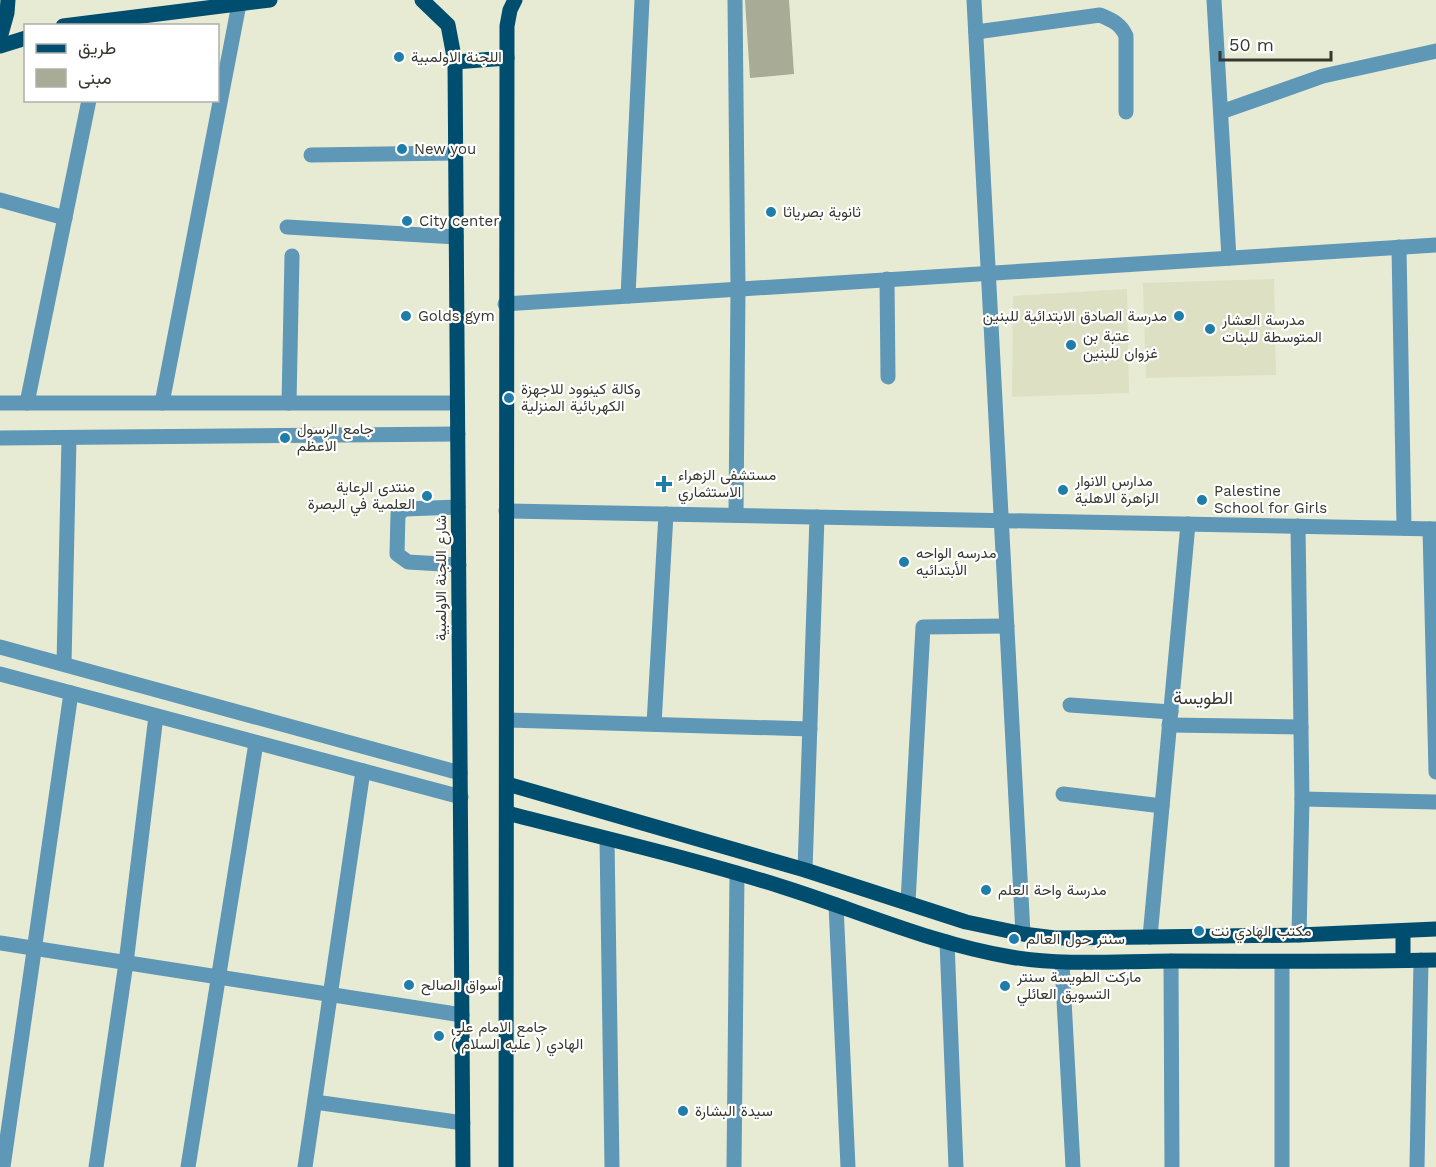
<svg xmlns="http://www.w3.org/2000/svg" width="1436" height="1167" font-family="'Work Sans',Vazirmatn,sans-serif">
<rect width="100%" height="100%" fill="#e8ebd4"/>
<g fill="#dde0c2">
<path d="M1274,279L1276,375L1146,378L1143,283Z"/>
<path d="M1127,289L1129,393L1012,397L1013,296Z"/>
</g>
<path fill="#a8ab95" d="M745,0H789L794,74L750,78Z"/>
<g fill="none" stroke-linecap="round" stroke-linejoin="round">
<g stroke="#5f97b7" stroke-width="15">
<path d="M735,0L738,289L736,515"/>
<path d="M974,0L1023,934"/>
<path d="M1214,0L1229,258"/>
<path d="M976,32L1100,15C1112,20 1121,24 1126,36V112"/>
<path d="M1221,112L1323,76L1436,51"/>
<path d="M311,155L456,153"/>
<path d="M0,200L65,218"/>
<path d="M287,227L456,237"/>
<path d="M1399,247L1404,528"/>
<path d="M887,279L888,377"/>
<path d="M628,296L642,0"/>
<path d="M505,304L1436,245"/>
<path d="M0,403H457"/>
<path d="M27,403L89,100"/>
<path d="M162,403L239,4"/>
<path d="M289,403L292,256"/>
<path d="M0,438L458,434"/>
<path d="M458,507L405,509L398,514L397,554L408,562L459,565"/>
<path d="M506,511L1436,529"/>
<path d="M1298,526L1302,799L1299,935"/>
<path d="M1430,529L1436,772"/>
<path d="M0,647L460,773"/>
<path d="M64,664L69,438"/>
<path d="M0,674L461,797"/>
<path d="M1070,705L1171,712"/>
<path d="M507,720L810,729"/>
<path d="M654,724L666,514"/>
<path d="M1169,725L1301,727"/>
<path d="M1063,794L1162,806"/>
<path d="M1302,799L1436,802"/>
<path d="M607,839L612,1167"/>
<path d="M805,870L817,517"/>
<path d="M908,902L923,627L1007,626"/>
<path d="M836,905L848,1167"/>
<path d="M1150,937L1188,524"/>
<path d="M947,942L956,1167"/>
<path d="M0,943L462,1015"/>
<path d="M1171,961L1172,1167"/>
<path d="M1062,963L1073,1167"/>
<path d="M315,1102L463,1123"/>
<path d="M3,1167L71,693"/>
<path d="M96,1167L126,963L156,716"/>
<path d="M188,1167L256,743"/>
<path d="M305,1167L363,771"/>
<path d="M734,1167L737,873"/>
<path d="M1282,1167V962"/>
<path d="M1417,1167L1421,960"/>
</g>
<g stroke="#004e6f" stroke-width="15">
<path d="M422,0L448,25L455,62L463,1167"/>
<path d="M63,26L270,0"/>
<path d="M0,38L7,13L8,0"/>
<path d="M0,46L26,38"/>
<path d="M455,62L507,58"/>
<path d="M507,784L805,870L966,922L1023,934L1055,938L1150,937L1299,935L1436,929"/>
<path d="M507,813C599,837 692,858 783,887C859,911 933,944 1011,957C1066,966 1119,961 1173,961C1261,961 1348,962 1436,960"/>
<path d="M1403,960V931"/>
<path d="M506,1167L507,26L510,10L515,0"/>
</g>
</g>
<g fill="#1f7daa" stroke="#fff" stroke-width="2">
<circle cx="399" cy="57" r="6"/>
<circle cx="402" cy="149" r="6"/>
<circle cx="771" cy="212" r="6"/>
<circle cx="407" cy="221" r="6"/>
<circle cx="406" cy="316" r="6"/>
<circle cx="1179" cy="316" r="6"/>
<circle cx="1210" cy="329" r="6"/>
<circle cx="1071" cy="345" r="6"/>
<circle cx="509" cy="398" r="6"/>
<circle cx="285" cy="438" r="6"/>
<path d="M661 475h6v6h6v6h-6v6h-6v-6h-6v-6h6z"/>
<circle cx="1063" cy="490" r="6"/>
<circle cx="427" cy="496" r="6"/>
<circle cx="1202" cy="500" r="6"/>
<circle cx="904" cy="562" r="6"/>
<circle cx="986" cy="890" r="6"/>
<circle cx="1199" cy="931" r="6"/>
<circle cx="1014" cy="939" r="6"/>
<circle cx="409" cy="985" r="6"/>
<circle cx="1005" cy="986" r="6"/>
<circle cx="439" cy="1036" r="6"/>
<circle cx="683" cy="1111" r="6"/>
</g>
<g text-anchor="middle" stroke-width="4.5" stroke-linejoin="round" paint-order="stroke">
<g font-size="15" fill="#36372e" stroke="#fff" text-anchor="start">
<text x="411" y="62">اللجنة الاولمبية</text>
<text x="414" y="154">New you</text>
<text x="783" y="217">ثانوية بصرياثا</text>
<text x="419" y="226">City center</text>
<text x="418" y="321">Golds gym</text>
<text x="1167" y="321" text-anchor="end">مدرسة الصادق الابتدائية للبنين</text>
<text x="1222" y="325">مدرسة العشار<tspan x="1222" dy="17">المتوسطة للبنات</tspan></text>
<text x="1083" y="341">عتبة بن<tspan x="1083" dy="17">غزوان للبنين</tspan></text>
<text x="521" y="394">وكالة كينوود للاجهزة<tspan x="521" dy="17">الكهربائية المنزلية</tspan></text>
<text x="297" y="434">جامع الرسول<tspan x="297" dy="17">الاعظم</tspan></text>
<text x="678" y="480">مستشفى الزهراء<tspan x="678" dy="17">الاستثماري</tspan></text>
<text x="1075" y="486">مدارس الانوار<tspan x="1075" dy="17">الزاهرة الاهلية</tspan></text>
<text x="415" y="492" text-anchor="end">منتدى الرعاية<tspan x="415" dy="17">العلمية في البصرة</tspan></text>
<text x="1214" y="496">Palestine<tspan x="1214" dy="17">School for Girls</tspan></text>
<text x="916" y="558">مدرسه الواحه<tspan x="916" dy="17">الأبتدائيه</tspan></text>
<text x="998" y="895">مدرسة واحة العلم</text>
<text x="1211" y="936">مكتب الهادي نت</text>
<text x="1026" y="944">سنتر حول العالم</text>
<text x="1017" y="982">ماركت الطويسة سنتر<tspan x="1017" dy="17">التسويق العائلي</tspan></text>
<text x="421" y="990">أسواق الصالح</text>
<text x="451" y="1032">جامع الامام علي<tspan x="451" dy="17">الهادي ( عليه السلام )</tspan></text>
<text x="695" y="1116">سيدة البشارة</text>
</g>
<g font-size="15" fill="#36372e" stroke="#fff">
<text transform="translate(441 578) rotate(-90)" y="5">شارع اللجنة الاولمبية</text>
</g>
<g font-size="18" fill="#36372e" stroke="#fff">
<text x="1203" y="704">الطويسة</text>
</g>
</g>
<rect x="24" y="24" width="195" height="78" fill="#ffffff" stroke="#afafab" stroke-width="1.5"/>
<rect x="36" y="44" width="30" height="9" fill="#004e6f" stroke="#afafab" stroke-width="1.5"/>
<text x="78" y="54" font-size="18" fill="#36372e">طريق</text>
<rect x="36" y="69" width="30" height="18" fill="#a8ab95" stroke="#afafab" stroke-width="1.5"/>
<text x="78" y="84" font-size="18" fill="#36372e">مبنى</text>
<path d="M1220 51v9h111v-9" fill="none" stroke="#36372e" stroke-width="3"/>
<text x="1229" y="51" font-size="18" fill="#36372e" stroke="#ffffff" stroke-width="4.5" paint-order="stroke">50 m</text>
</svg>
